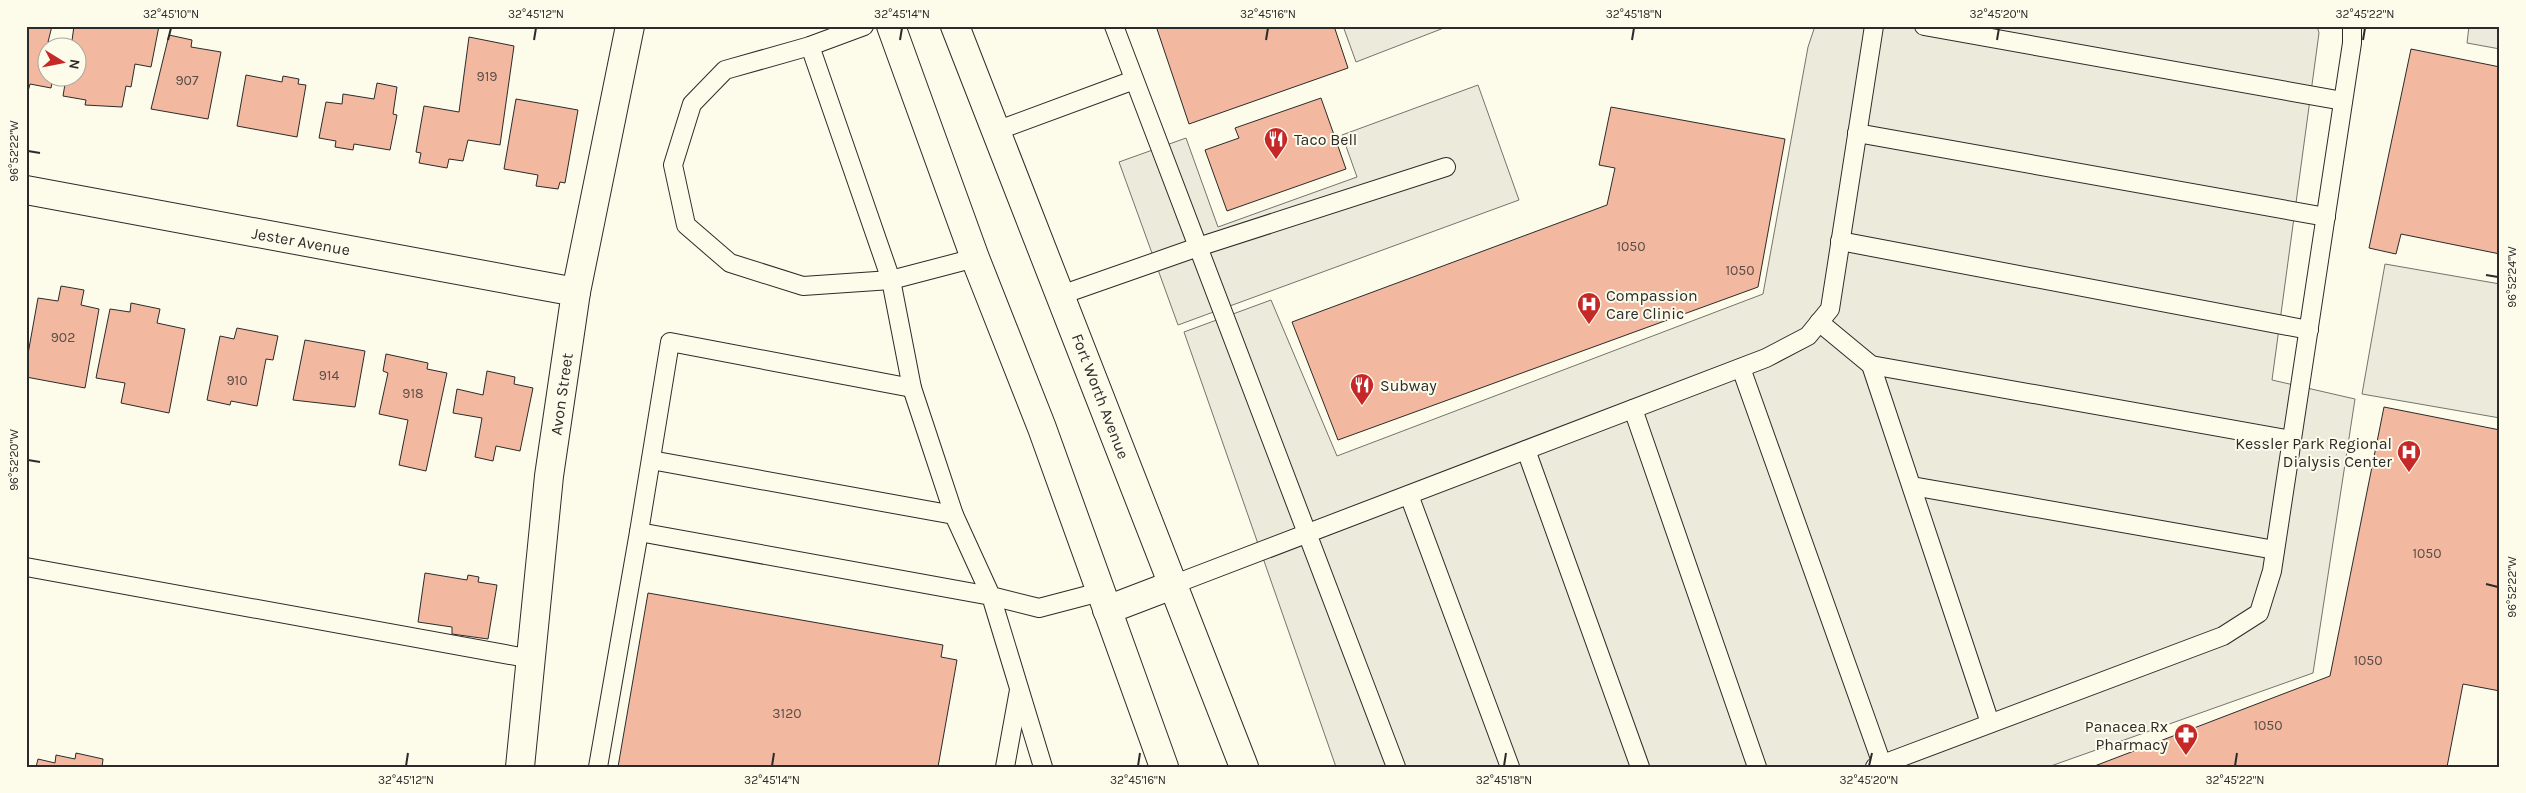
<svg xmlns="http://www.w3.org/2000/svg" width="2526" height="793" font-family="Karla,sans-serif">
<rect width="100%" height="100%" fill="#fdfbea"/>
<g fill="#eceadb" stroke="#74746e">
<path d="M1343,26H1449L1356,62Z"/>
<path d="M1815,26H2317L2319,33L2272,380L2355,399L2313,673L2048,767H1336L1184,332L1271,300L1337,456L1763,294L1808,47Z"/>
<path d="M2469,26H2500V49L2467,43Z"/>
<path d="M1478,85L1519,200L1178,325L1119,162L1186,138L1218,227L1357,177L1342,135Z"/>
<path d="M2385,264L2500,284V418L2362,394Z"/>
</g>
<g fill="#f2b8a0" stroke="#2b2b2b">
<path d="M26,26H52L48,42L60,45V48H48V78H53L51,88L30,84L27,95Z"/>
<path d="M74,26L122,28L123,26H159L151,67L135,64L131,87L126,86L122,107L85,105L86,100L63,96L66,78H78V48H71Z"/>
<path d="M1156,26H1334L1348,68L1189,124Z"/>
<path d="M169,35L192,40L191,47L221,52L208,119L151,109Z"/>
<path d="M469,37L514,46L500,145L468,140L463,161L449,159L447,168L419,163L421,153L416,152L424,106L459,112Z"/>
<path d="M2411,49L2500,67V254L2401,234L2396,254L2369,248Z"/>
<path d="M246,75L282,82L283,76L299,79L298,84L306,85L297,137L237,126Z"/>
<path d="M377,83L397,87L393,114L397,115L390,150L354,144L353,150L335,147L336,141L319,138L326,102L342,104L343,94L374,99Z"/>
<path d="M1321,98L1346,169L1227,211L1205,150L1239,138L1235,128Z"/>
<path d="M516,99L578,110L565,183L560,182L558,189L536,186L538,175L504,169Z"/>
<path d="M1611,107L1785,139L1758,287L1338,440L1292,322L1607,205L1615,168L1599,165Z"/>
<path d="M61,286L84,290L81,305L99,309L85,388L26,377V365L38,298L58,301Z"/>
<path d="M131,303L160,309L157,323L185,329L169,413L121,403L125,383L96,378L110,309L130,312Z"/>
<path d="M237,328L278,336L273,360L266,359L257,406L231,401L230,405L207,400L220,336L234,339Z"/>
<path d="M305,340L365,351L355,407L293,400Z"/>
<path d="M386,354L428,363L427,369L447,373L426,471L399,465L408,420L379,414L388,373L383,371Z"/>
<path d="M487,371L515,377L514,384L533,388L520,451L496,446L493,461L475,457L482,418L453,413L457,389L483,395Z"/>
<path d="M2384,407L2500,430V691L2463,684L2447,767H2092L2330,676Z"/>
<path d="M425,573L467,580L468,575L479,577L478,582L497,585L488,639L452,634V627L418,622Z"/>
<path d="M648,593L943,645L941,657L957,660L938,767H618Z"/>
<path d="M76,753L103,759L102,767H36L38,759L55,763L56,755L75,759Z"/>
</g>
<g fill="none" stroke-linecap="round" stroke-linejoin="round">
<g stroke="#2b2b2b" stroke-width="20">
<g id="service">
<path d="M864,26L810,46L725,70L692,104L673,165L686,225L730,263L803,286L891,280L975,258"/>
<path d="M1114,26L1396,767"/>
<path d="M1924,26L2343,101"/>
<path d="M810,46L891,280L912,388L954,515L991,596L1039,608L1100,592"/>
<path d="M996,131L1134,80"/>
<path d="M1857,133L2326,217"/>
<path d="M1840,241L2309,330"/>
<path d="M1061,295L1198,247L1446,167"/>
<path d="M1819,322L1871,365L1990,723"/>
<path d="M1871,365L2292,440"/>
<path d="M1741,368L1882,764"/>
<path d="M912,388L670,342L639,532L991,596L1043,767"/>
<path d="M1633,409L1757,767"/>
<path d="M1526,450L1640,767"/>
<path d="M651,460L954,515"/>
<path d="M1912,486L2275,550"/>
<path d="M1409,495L1510,767"/>
<path d="M26,567L532,659"/>
<path d="M1175,584L1766,358L1808,336L1830,309L1874,26"/>
<path d="M598,767L639,532"/>
<path d="M1005,767L1019,690"/>
<path d="M1875,767L2223,636L2259,613L2272,571L2352,43V26"/>
</g>
</g>
<g stroke="#2b2b2b" stroke-width="30">
<g id="minor">
<path d="M26,190L576,292"/>
<path d="M520,767L549,476L576,292L630,26"/>
</g>
</g>
<g stroke="#2b2b2b" stroke-width="30">
<g id="secondary">
<path d="M891,26L975,258L1042,428L1164,767"/>
<path d="M955,26L1244,767"/>
<path d="M1107,610L1175,584"/>
</g>
</g>
<use href="#service" stroke="#fdfbea" stroke-width="18"/>
<use href="#minor" stroke="#fdfbea" stroke-width="28"/>
<use href="#secondary" stroke="#fdfbea" stroke-width="28"/>
</g>
<path fill="none" stroke="#2b2b2b" stroke-width="2" d="M168,40L171,28M534,40L536,28M900,40L902,28M1266,40L1268,28M1632,40L1634,28M1997,40L1999,28M2363,40L2365,28M28,151L40,153M2486,275L2498,277M28,460L40,462M2486,584L2498,587M406,766L408,753M772,766L774,753M1138,766L1140,753M1504,766L1506,753M1869,766L1872,753M2235,766L2237,753"/>
<defs>
<g id="restaurant-pin" transform="scale(1.25)"><path d="M0 17L-7.5 6A9.5 9.5 0 1 1 7.5 6Z" fill="#c62828" stroke="#fdfbea"/><path d="M-5-6h1v4h1v-4h1v4h1v-4h1v5L-1.5 .5V6h-2V.5L-5-1ZM5-6V6H3V1.5H1.5Q1.5-4 5-6Z" fill="#fff"/></g>
<g id="hospital-pin" transform="scale(1.25)"><path d="M0 17L-7.5 6A9.5 9.5 0 1 1 7.5 6Z" fill="#c62828" stroke="#fdfbea"/><path d="M-5-5h3v3.5h4V-5h3V5h-3V1.5h-4V5h-3Z" fill="#fff"/></g>
<g id="pharmacy-pin" transform="scale(1.25)"><path d="M0 17L-7.5 6A9.5 9.5 0 1 1 7.5 6Z" fill="#c62828" stroke="#fdfbea"/><path d="M-2-6h4v4h4v4h-4v4h-4v-4h-4v-4h4Z" fill="#fff"/></g>
</defs>
<g fill-rule="evenodd">
<use href="#restaurant-pin" x="1276" y="139"/>
<use href="#hospital-pin" x="1589" y="304"/>
<use href="#restaurant-pin" x="1362" y="385"/>
<use href="#hospital-pin" x="2409" y="452"/>
<use href="#pharmacy-pin" x="2186" y="735"/>
</g>
<g text-anchor="middle" stroke-width="4" stroke-linejoin="round" paint-order="stroke">
<g font-size="14" fill="#5d4e48">
<text x="487" y="81">919</text>
<text x="187" y="85">907</text>
<text x="1631" y="251">1050</text>
<text x="1740" y="275">1050</text>
<text x="63" y="342">902</text>
<text x="329" y="380">914</text>
<text x="237" y="385">910</text>
<text x="413" y="398">918</text>
<text x="2427" y="558">1050</text>
<text x="2368" y="665">1050</text>
<text x="787" y="718">3120</text>
<text x="2268" y="730">1050</text>
</g>
<g font-size="16" fill="#2b2b2b" stroke="#fdfbea" text-anchor="start">
<text x="1294" y="145">Taco Bell</text>
<text x="1606" y="301">Compassion<tspan x="1606" dy="18">Care Clinic</tspan></text>
<text x="1380" y="391">Subway</text>
<text x="2392" y="449" text-anchor="end">Kessler Park Regional<tspan x="2392" dy="18">Dialysis Center</tspan></text>
<text x="2168" y="732" text-anchor="end">Panacea Rx<tspan x="2168" dy="18">Pharmacy</tspan></text>
</g>
<g font-size="16" fill="#2b2b2b" stroke="#fdfbea">
<text transform="translate(301 241) rotate(10)" y="6">Jester Avenue</text>
<text transform="translate(561 394) rotate(-82)" y="6">Avon Street</text>
<text transform="translate(1101 396) rotate(69)" y="6">Fort Worth Avenue</text>
</g>
</g>
<rect width="2526" height="793" fill="none" stroke="#fdfbea" stroke-width="55"/>
<g transform="translate(62 62) rotate(100)"><circle r="24" fill="#fdfbea" stroke="#a9a89e"/>
<path d="M0-4L9 19L0 12L-9 19Z" fill="#c62828"/>
<text y="-8" font-size="14" font-weight="bold" text-anchor="middle" fill="#2b2b2b">N</text>
</g>
<rect x="28" y="28" width="2470" height="738" fill="none" stroke="#2b2b2b" stroke-width="2"/>
<g font-size="12" text-anchor="middle" fill="#2b2b2b">
<text x="171" y="18">32°45'10"N</text>
<text x="536" y="18">32°45'12"N</text>
<text x="902" y="18">32°45'14"N</text>
<text x="1268" y="18">32°45'16"N</text>
<text x="1634" y="18">32°45'18"N</text>
<text x="1999" y="18">32°45'20"N</text>
<text x="2365" y="18">32°45'22"N</text>
<text transform="translate(14 151) rotate(-90)" y="4">96°52'22"W</text>
<text transform="translate(2512 277) rotate(-90)" y="4">96°52'24"W</text>
<text transform="translate(14 460) rotate(-90)" y="4">96°52'20"W</text>
<text transform="translate(2512 587) rotate(-90)" y="4">96°52'22"W</text>
<text x="406" y="784">32°45'12"N</text>
<text x="772" y="784">32°45'14"N</text>
<text x="1138" y="784">32°45'16"N</text>
<text x="1504" y="784">32°45'18"N</text>
<text x="1869" y="784">32°45'20"N</text>
<text x="2235" y="784">32°45'22"N</text>
</g>
</svg>
